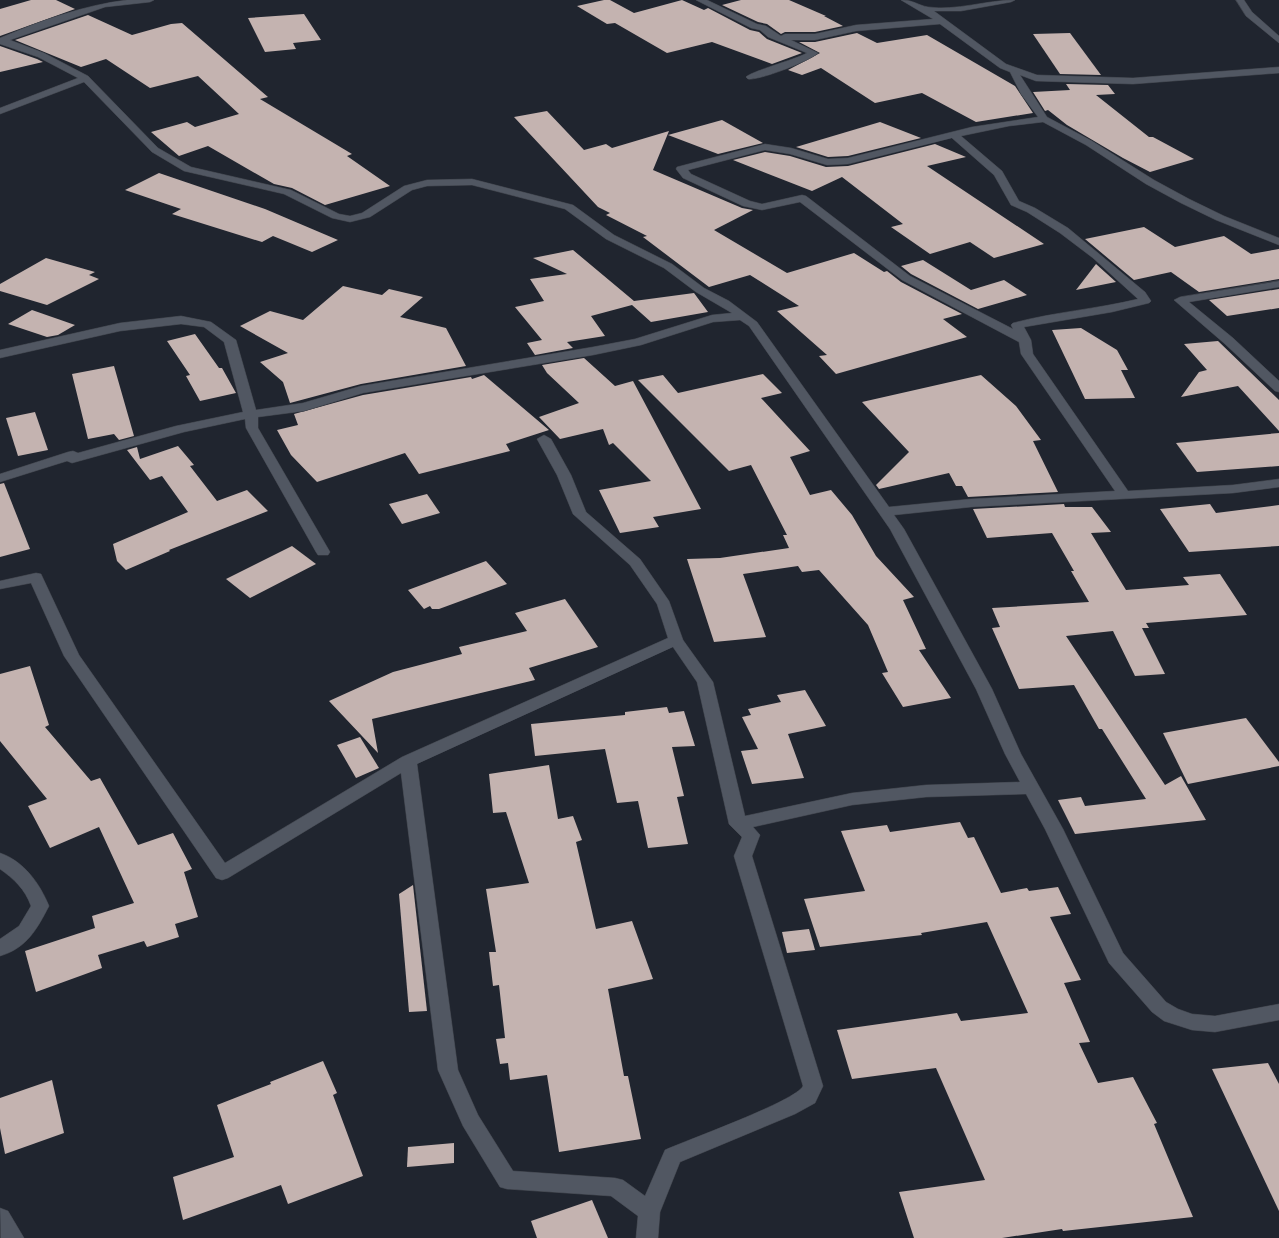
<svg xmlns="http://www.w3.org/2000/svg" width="1279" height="1238" font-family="'Golos Text',sans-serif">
<rect width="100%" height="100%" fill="#20252f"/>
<g fill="#c4b3b0">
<path d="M31,0H56L75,9L0,36V9Z"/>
<path d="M604,0H610L634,13L682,0L704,10L708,8L750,30L759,32L767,39L802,53L772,64L712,42L667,53L615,23L607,24L577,6Z"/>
<path d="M741,0H789L826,16H824L843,26L815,32H785L781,34L767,24L758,22L722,5Z"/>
<path d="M304,14L321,40L293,43L296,49L265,52L248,18Z"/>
<path d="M88,15L132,35L171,24L182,23L268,97L260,99L352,154L347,156L390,186L325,205L292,188L274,184L208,146L179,156L151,132L187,122L195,127L239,114L198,76L150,88L106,59L81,67L15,40Z"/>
<path d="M857,33L877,43L927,35L1015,86L1033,113L976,122L922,93L875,103L821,68L802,75L788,70L820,53L799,42H815Z"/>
<path d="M1070,33L1101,75L1060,74L1033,34Z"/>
<path d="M0,46L37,59L43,62L0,72Z"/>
<path d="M1066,84L1108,85L1115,94L1096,95L1149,137H1153L1194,159L1150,172L1123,158L1067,125L1048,110L1045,111L1033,92L1070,90Z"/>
<path d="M547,111L584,150L606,144L612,148L669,131L653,170L742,208L753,210L714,230L787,273L854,253L884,272L887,271L901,282L962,314L943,319L967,337L836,374L819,356L827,355L777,311L799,306L750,275L709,287L643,237L647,236L606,215L610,213L598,207L514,117Z"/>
<path d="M722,120L763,143L718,154L668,135Z"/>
<path d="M880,122L921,138L848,156L828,157L796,147Z"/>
<path d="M935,144L966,157L927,166L1044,244L994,258L970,242L930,254L891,227L903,224L842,177L812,191L733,160L765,152L790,156L826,167L848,166Z"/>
<path d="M159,173L265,209L338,240L312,252L273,236L262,242L172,214L181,209L125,190Z"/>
<path d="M1144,227L1175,247L1224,236L1251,254L1279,249V279L1199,292L1171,272L1134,280L1085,239Z"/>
<path d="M573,250L634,301L694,293L708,312L651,322L632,305L591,316L605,336L567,342L573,348L535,355L527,343L542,340L515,307L544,301L530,279L567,274L533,258Z"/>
<path d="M46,258L95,272L89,275L99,279L47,305L0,291V284Z"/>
<path d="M923,260L971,290L1004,280L1027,295L978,309L911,274L901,266Z"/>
<path d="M1096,264L1116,282L1076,290Z"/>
<path d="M343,286L382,295L389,289L423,297L400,317L446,328L466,366L361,384L290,403L283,382L260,362L288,353L240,326L270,311L303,320Z"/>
<path d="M1279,289V308L1227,316L1209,300Z"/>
<path d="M32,310L75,325L58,335L47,337L8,324Z"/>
<path d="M1081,328L1117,350L1128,370H1121L1135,398L1085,399L1052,330Z"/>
<path d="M195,334L219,368H222L236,393L200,401L186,376L190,375L167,341Z"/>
<path d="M1218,341L1279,400V431L1238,386L1181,397L1199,372L1207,370L1184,344Z"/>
<path d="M584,358L615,386L633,381L701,509L653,517L659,527L620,533L599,490L651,481L613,443L609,445L603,429L560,439L539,417L579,403L547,373L542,365Z"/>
<path d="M114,366L134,436L119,440L114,434L88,439L72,374Z"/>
<path d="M763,374L782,393L761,398L810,451L790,457L810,495L831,490L852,515L876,556L914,597L903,600L926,649L919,650L951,698L903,707L882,673L888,672L868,625L819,570L802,572L798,566L743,574L766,637L714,642L687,559L720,558L789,548L783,535H787L751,465L729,471L638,380L663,375L678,393Z"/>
<path d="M484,375L549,430L506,444L510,451L419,474L405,453L317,482L291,455L277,430L298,425L294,414L363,395L471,377L472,379Z"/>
<path d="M981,375L1016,406L1041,440L1033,441L1058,492L968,497L962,486H956L949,473L879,489L876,485L909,452L862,402Z"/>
<path d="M35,412L48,450L18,456L6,418Z"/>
<path d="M1279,433V466L1197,472L1176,443Z"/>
<path d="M178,446L194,465L190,466L217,501L247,490L268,511L169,550L170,551L126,570L117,561L113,544L188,512L162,476L150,480L127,450L137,447L140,459Z"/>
<path d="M4,483L30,549L0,557V484Z"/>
<path d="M427,494L440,513L402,524L389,504Z"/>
<path d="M1064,504L1065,507H1092L1111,532L1091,533L1126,590L1189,585L1183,577L1220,574L1247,615L1146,623L1149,628H1142L1165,674L1135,676L1113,631L1066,636L1165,785L1181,776L1206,820L1075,834L1058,800L1081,797L1085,806L1146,799L1102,729H1099L1074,685L1019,689L992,628L1000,627L992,608L1089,602L1071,571H1074L1052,533L987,538L973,509Z"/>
<path d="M1210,504L1216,513L1279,505V546L1189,552L1160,509Z"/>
<path d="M292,546L316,564L250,598L226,579Z"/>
<path d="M486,561L507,584L439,609H432L430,606L424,609L408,590Z"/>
<path d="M565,599L598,647L529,668L535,680L372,719L378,753L329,701L393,672L462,654L459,647L527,631L515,613Z"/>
<path d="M30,666L49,725L45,727L91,781L100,778L138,845L173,833L192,869L184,872L198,917L175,924L179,937L147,947L144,941L98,955L102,968L36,992L25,951L95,928L92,916L134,903L99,827L50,848L28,806L47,799L0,741V674Z"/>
<path d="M805,690L826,726L788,734L804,778L752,784L741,751L758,749L742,717L751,715L748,709L781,702L777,695Z"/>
<path d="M667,707L669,713L684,711L695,746L672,747L684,796L677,797L688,844L648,848L638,801L617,803L605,749L535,756L531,724L625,715V712Z"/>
<path d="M1246,718L1279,762V766L1188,784L1163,733Z"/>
<path d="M360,737L379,768L356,778L337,745Z"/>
<path d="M549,765L558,819L573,816L582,840L576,842L596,929L632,921L653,979L608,989L624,1076H628L641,1139L559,1152L547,1075L510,1080L508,1063L500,1064L496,1039L505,1038L499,985L493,986L489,952H496L486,889L529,883L506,812L493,813L489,774Z"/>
<path d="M960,822L968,838L974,837L1001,893L1027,888L1029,891L1058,887L1071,914L1050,917L1081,980L1064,983L1090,1042L1079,1043L1098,1083L1133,1077L1157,1123L1154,1124L1193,1217L1063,1231L1062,1229L1002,1238H914L899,1192L985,1180L936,1068L852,1079L837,1030L957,1013L961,1021L1028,1013L987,922L921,933L922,935L820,947L804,899L865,891L841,831L887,825L890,832Z"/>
<path d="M413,885L427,1011L409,1012L399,894Z"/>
<path d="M809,929L815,950L787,953L782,932Z"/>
<path d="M323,1061L337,1093L333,1095L363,1176L288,1204L281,1185L183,1220L173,1177L234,1157L217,1105L271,1084L270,1082Z"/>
<path d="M1268,1063L1279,1084V1211L1212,1069Z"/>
<path d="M52,1080L64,1133L5,1154L0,1128V1098Z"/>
<path d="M454,1143V1163L407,1167L408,1147Z"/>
<path d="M592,1200L608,1238H537L531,1221Z"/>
</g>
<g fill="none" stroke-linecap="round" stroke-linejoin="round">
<g stroke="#3e424a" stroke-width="1">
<g id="minor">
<path d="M127,0H154L150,2L105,7L10,40L44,53L88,76L158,148L191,167L291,190L339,214L350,216L362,213L404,186L427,180L472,179L573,205L614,235L672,264L704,288L729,301L757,322L889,507L971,499L1115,491L1021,354L1019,342L902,280L800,202L762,210L743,206L683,178L676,169L677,167L765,144L791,148L828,159L848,158L972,127L1038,117L1021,94L1010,72L1000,68L940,24L856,31L815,40H791L818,53C810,61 758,81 748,79L746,77C752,71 794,60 807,53L768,37L760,30L751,28L696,0H707L757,24L766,26L781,36L785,34H815L856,25L933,19L901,0C914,0 917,5 928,7C957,11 986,0 1015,0L1011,2L961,11H934L1006,64L1037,75L1133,78L1279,67V73L1133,84L1036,81L1020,75L1047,117L1092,141L1154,180L1189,199L1224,216L1279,238V245L1216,220L1181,203L1146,184L1086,145L1043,122L1009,126L961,136L1002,171L1019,201L1035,208L1068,228L1145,292L1151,301L1149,303L1112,312L1024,327L1031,340L1033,354L1128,491L1233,485L1279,479V487L1233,493L971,507L894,515L904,529L992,689L1021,754L1063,829L1123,953L1166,1002L1178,1009L1192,1014L1215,1016L1279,1004V1020L1215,1032L1192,1030L1164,1021L1152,1012L1109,963L1045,829L1026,794L926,797L852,805L753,827L760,835L752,856L823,1086L815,1103L795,1114L680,1162L660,1212L658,1238H636L638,1216L611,1196L507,1189L500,1187L463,1126L438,1070L401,773L228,878L222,880L216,878L64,656L31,583L0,589V581L36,573L41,574L79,655L225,863L402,757L668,638L657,604L630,565L573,514L557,475L537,439L544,435L551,439L571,475L586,512L640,559L669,601L683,640L713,682L745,816L852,793L926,785L1020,782L1005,754L976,689L890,529L749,326L740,320L713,322L641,345L593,355L363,393L304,411L258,417V428L330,552L328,555H318L316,552L246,428L245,419L184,432L72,463L67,461L0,482V474L68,452L73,451L78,453L176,426L243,412L224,342L204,327L181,324L120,331L0,358V350L120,323L181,316L211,322L236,340L256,410L303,403L361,386L593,347L635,339L712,315L732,313L696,292L664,268L606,239L565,209L472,185L427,186L412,190L370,217L350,222L332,218L284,194L184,171L152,152L84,82L0,114V108L78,78L38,57L0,44V38C40,21 84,5 127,0ZM952,138L994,175L1011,205L1027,212L1060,233L1093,258L1138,299C1097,309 1054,312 1013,323L1011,325L1013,329L910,276L806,196L802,195L762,204L750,201L691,174L688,170L765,150L790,154L827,165L848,164ZM673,647L697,682L729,824L742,837L734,856L803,1086C796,1101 687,1140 665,1150L645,1196L623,1180L615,1178L513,1171L478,1115L458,1070L417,764Z"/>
<path d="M1236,0H1244L1252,12L1279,36V43L1246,16Z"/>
<path d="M1279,281V287L1189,302L1233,338L1279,381V392L1275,391L1225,344L1174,300L1180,297Z"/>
<path d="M0,853C24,861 40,884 49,906C37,929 27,948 0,956V939L19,926L31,906C25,889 14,879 0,869Z"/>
<path d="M0,1208L8,1211L24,1238H1Z"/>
</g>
</g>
<use href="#minor" fill="#515762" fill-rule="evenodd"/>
</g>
</svg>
